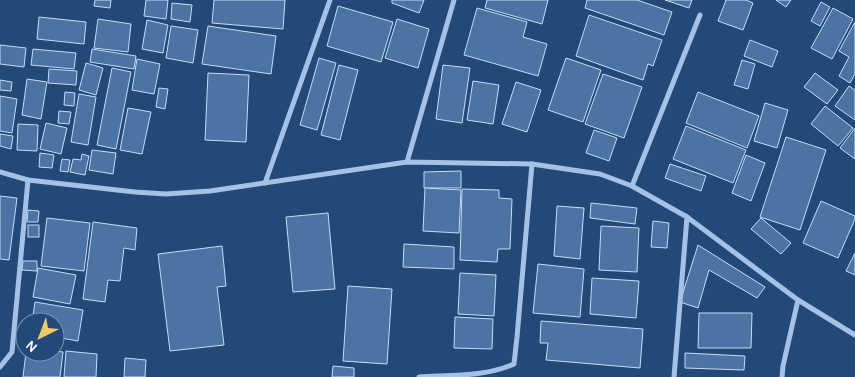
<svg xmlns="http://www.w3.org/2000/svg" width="855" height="377" font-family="Karla,sans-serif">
<rect width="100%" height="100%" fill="#234979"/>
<g fill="#4b73a3" stroke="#c8dcf4">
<path d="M95,0H111L110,8L94,6Z"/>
<path d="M146,0H168L166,19L144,16Z"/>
<path d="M214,0H285L283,29L212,23Z"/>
<path d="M392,0H424L419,13L392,3Z"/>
<path d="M487,0H548L542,24L485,8Z"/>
<path d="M587,0H637L672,12L664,35L585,8Z"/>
<path d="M665,0H692L689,8Z"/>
<path d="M726,0H746L753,3L743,30L718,21Z"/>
<path d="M776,0H791L786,7Z"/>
<path d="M821,2L830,7L820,26L811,21Z"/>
<path d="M172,3L192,5L190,22L171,19Z"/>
<path d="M338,6L393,22L381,62L327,46Z"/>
<path d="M477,8L527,22L523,37L547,44L538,76L464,55Z"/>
<path d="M833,8L853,19L832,59L811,48Z"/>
<path d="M589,15L662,40L653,66L648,64L643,80L576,56Z"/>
<path d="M39,17L86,22L84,44L37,39Z"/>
<path d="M98,19L131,24L128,52L94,48Z"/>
<path d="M397,19L429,29L418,68L385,58Z"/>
<path d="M147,20L168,25L163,53L142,49Z"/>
<path d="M855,22V74L850,83L839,76L849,57L839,51Z"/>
<path d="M171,26L198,30L193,63L166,58Z"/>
<path d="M208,26L276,36L271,74L202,64Z"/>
<path d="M750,40L778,51L772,67L744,56Z"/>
<path d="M0,45L26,48L24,67L0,64Z"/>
<path d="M33,49L76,53L74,69L31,65Z"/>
<path d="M92,49L136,56L134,69L90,62Z"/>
<path d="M319,58L336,63L317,130L300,125Z"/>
<path d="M566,58L601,70L583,122L548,110Z"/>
<path d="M137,59L160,64L154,94L132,90Z"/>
<path d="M742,60L755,64L748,89L734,85Z"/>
<path d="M86,63L103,68L96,95L79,90Z"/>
<path d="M339,65L358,70L340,140L321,135Z"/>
<path d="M443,65L470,68L462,123L436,119Z"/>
<path d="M112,68L131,72L116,149L97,145Z"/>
<path d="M49,69L77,71L76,85L48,83Z"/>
<path d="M208,73L249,75L246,142L205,140Z"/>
<path d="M815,73L838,90L827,104L804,87Z"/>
<path d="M603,74L642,87L624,138L585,124Z"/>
<path d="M27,79L47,82L41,119L22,115Z"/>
<path d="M0,80L12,82L11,91L0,90Z"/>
<path d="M473,81L499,85L493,124L467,120Z"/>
<path d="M516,82L541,90L527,132L502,124Z"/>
<path d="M849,86L855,90V120L835,106Z"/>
<path d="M159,88L168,89L165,109L156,107Z"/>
<path d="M65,92L75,93L74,106L64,105Z"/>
<path d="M698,92L759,116L747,148L686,123Z"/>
<path d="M79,94L96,97L88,145L71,142Z"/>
<path d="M0,96L17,99L12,133L0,131Z"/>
<path d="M765,103L788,110L777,148L754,141Z"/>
<path d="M825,106L853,128L838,146L811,124Z"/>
<path d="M128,108L151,112L142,154L120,150Z"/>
<path d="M59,111L71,112L69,124L58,123Z"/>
<path d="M46,123L67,128L61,154L40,149Z"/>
<path d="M18,124L38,125L37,151L17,150Z"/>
<path d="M686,126L746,150L733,183L673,159Z"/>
<path d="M855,128V159L840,148Z"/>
<path d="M594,130L617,138L609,161L586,153Z"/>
<path d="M0,134L13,136L11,149L0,146Z"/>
<path d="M786,137L826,150L800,230L760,217Z"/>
<path d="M92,150L116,153L113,174L89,170Z"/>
<path d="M40,153L54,155L52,168L39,167Z"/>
<path d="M82,154L89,156L85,175L70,172L73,159L81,160Z"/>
<path d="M746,155L765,163L751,201L732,193Z"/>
<path d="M62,159L70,160L68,172L60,171Z"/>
<path d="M670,164L706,176L701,191L665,178Z"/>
<path d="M461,171V188H424V172Z"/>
<path d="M425,188L461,190L459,233L423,231Z"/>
<path d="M462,189L499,190V198L512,199L510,249H498L497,262L460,260Z"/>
<path d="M0,196L17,198L9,260L0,259Z"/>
<path d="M821,201L855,216V219L838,258L803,243Z"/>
<path d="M591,203L637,208L635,224L590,218Z"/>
<path d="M557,206L584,208L580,259L554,256Z"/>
<path d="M28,210L39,211L38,222H27Z"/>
<path d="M328,213L335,289L293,292L286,217Z"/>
<path d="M47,218L90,223L84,271L41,266Z"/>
<path d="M761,218L791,243L781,254L751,229Z"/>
<path d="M653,221L669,223L667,248L651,247Z"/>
<path d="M93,222L137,228L135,250L124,248L120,281L108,280L105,302L83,299Z"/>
<rect x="28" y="225" width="11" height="12"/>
<path d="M601,226L639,228L637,272L599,270Z"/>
<path d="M404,244L454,247V269L403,267Z"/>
<path d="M698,245L765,287L757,298L709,270L698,308L680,302Z"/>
<path d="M222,246L226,286L217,287L224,345L170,351L158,254Z"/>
<path d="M855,253V275L846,271Z"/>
<path d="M23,261H37V271L22,270Z"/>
<path d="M538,264L584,269L580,317L533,313Z"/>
<path d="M38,268L76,275L70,304L33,297Z"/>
<path d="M460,273L496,275L494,316L458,314Z"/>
<path d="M592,278L639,281L636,318L590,314Z"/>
<path d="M348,286L392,289L387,364L343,361Z"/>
<path d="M35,302L83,310L78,341L55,337V322H32Z"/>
<path d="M699,313H752L751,348H698Z"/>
<path d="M455,317L493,319L492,349L454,348Z"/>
<path d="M541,321L643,329L640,368L546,360L548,343H540Z"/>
<path d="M55,351L63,352L60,377H23L26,352Z"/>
<path d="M66,351L97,354L96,377H64Z"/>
<path d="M685,353L745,356L744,370L685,368Z"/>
<path d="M125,358L146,360L145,377H124Z"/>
<path d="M333,366L354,368V377H332Z"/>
</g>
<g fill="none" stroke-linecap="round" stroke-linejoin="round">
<g stroke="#a5c2e4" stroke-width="5">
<path d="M407,162L454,0"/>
<path d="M0,172L28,180L135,192L166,194L210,191L407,162L532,164L600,174L632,186L687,217L798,300L855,335"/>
<path d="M265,183L330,0"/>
<path d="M632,186L700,15"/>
<path d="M0,367L12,352L28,180"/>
<path d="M419,377C451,375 485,377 514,364L517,337L532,164"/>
<path d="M674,377L687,217"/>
<path d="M782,377L783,366L798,300"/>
</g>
</g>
<g transform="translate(40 337) rotate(222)"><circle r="24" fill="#234979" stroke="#7b92af"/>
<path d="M0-4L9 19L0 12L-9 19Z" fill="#efc868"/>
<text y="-8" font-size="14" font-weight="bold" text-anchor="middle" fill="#ffffff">N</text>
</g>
</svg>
